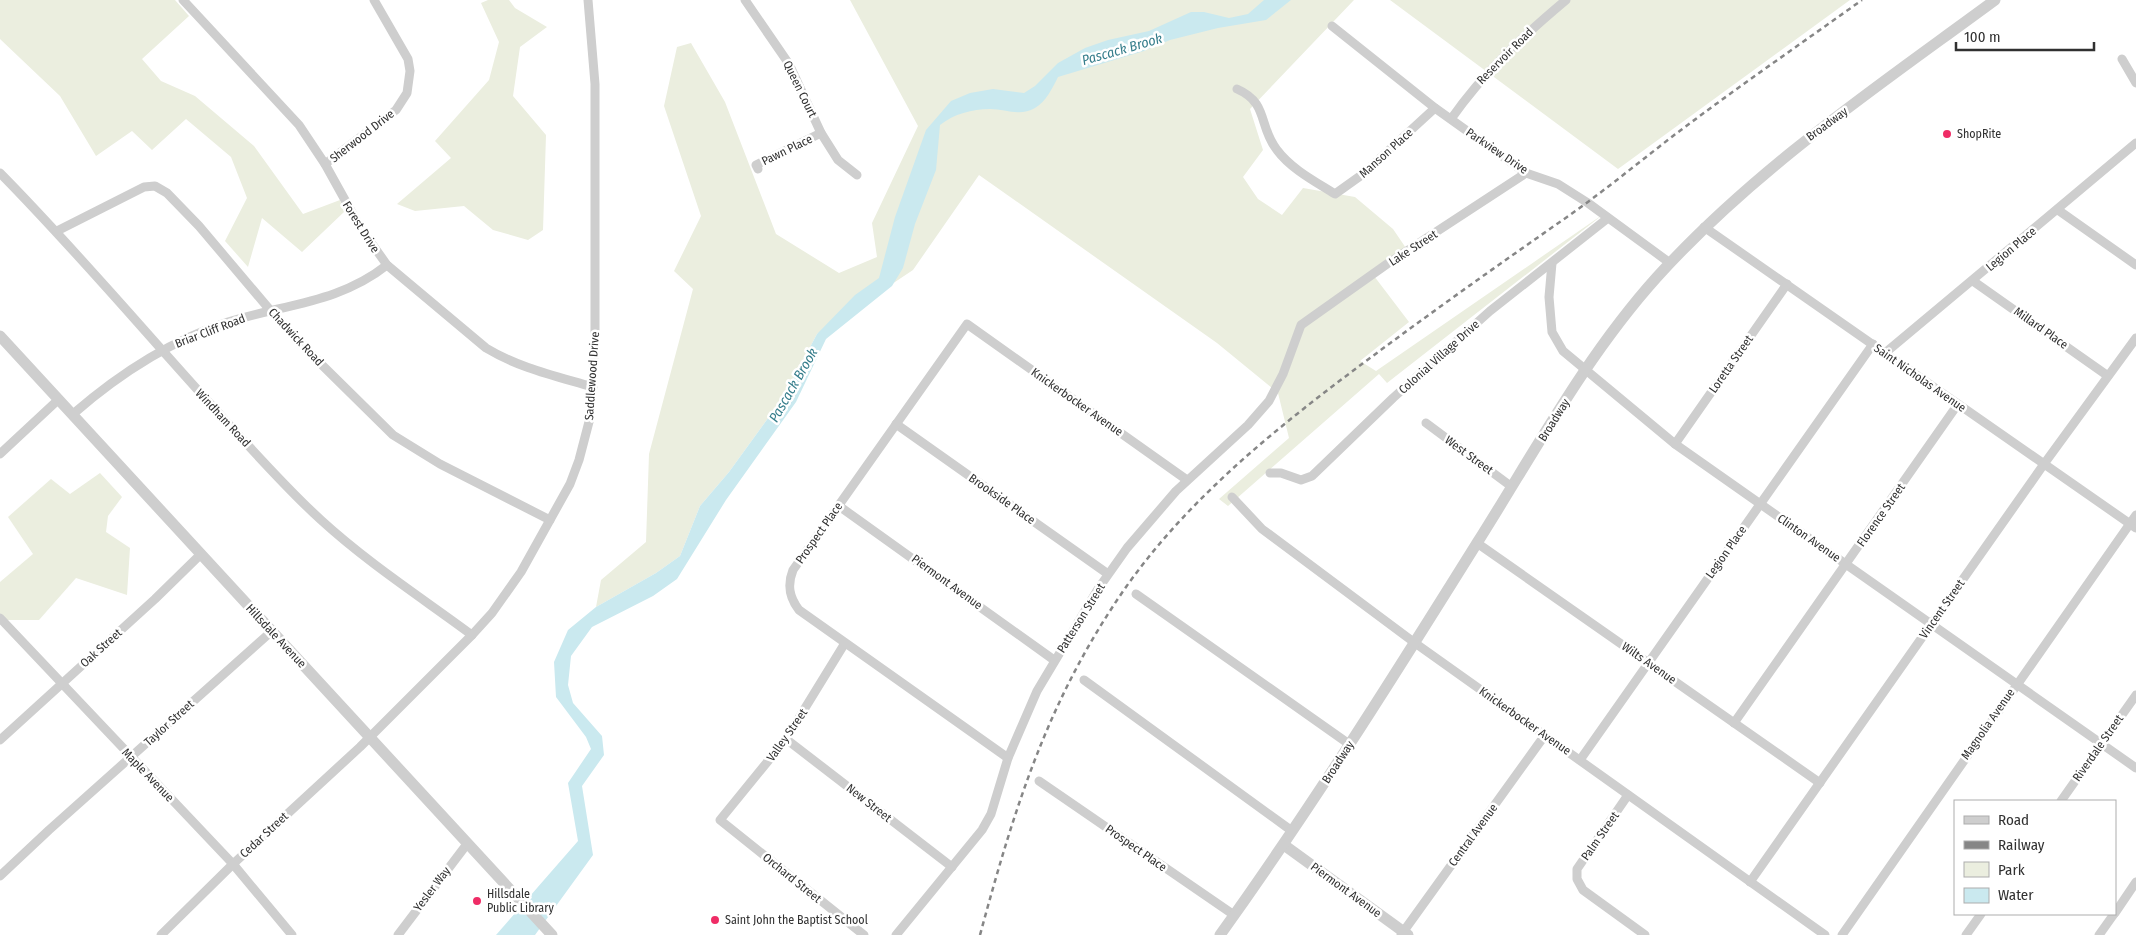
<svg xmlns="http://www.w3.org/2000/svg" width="2136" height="935" font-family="'Fira Sans Condensed',sans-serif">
<rect width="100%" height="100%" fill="#fff"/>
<g fill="#ebeedf">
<path d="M0,0H175L189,16L142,59L161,81L195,96L254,146L303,214L340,200L344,212L302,252L262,218L248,267L225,241L247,198L231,157L186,119L152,150L132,131L96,156L60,96L0,39Z"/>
<path d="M488,0H509L515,8L547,27L520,47L513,96L546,135L543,230L528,240L493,230L464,206L415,211L397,204L451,158L435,141L489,80L499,42L481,3Z"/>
<path d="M850,0H1354L1250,109L1263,150L1243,177L1258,199L1282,215L1303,188L1355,197L1393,229L1408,251L1371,272L1409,322L1360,361L1376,371L1605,213L1387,383L1379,374L1228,506L1219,499L1289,438L1278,393L1217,343L979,175L913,270L817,334L784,396L729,472L700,506L680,556L656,573L596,607L601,580L646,542L649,454L693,289L674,271L701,216L664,106L677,47L691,43L725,102L776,234L839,273L877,257L872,223L918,126Z"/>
<path d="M1390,0H1850L1618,169Z"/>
<path d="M100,473L122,497L108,516L106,532L130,548L127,595L76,578L39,620H0V582L33,554L8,517L51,479L70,494Z"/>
</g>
<path fill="#cae9ef" d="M1264,0H1291L1266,20L1218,28L1170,40L1144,51L1058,77C1053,87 1046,102 1035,108C1020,117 1006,109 990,109C972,109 954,114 940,125L936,170L915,224L903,268L892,286L826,339L796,402L726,500L677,579L653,596L592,627L571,656L568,685L573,703L602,736L604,755L582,786L593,855L535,935H496L578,841L568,783L591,749L586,737L556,697L554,662L568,630L596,607L656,573L680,556L700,506L729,472L784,396L817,334L855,295L879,278L895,217L926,130L951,101L970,93L993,89L1024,93L1035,86L1058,63L1085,48L1108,40L1149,31L1191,12H1204L1229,18L1248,14Z"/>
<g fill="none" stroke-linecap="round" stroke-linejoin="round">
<g stroke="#cecece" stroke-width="9">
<path d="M183,0L299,125L325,164L360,227L387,265L486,348C519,368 556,376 593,387"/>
<path d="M745,0L789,64L821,133L838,160L857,175"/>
<path d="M1332,26L1435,108L1526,173L1558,184L1588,203L1670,263"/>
<path d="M2122,59L2136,83"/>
<path d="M1237,89C1269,103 1258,126 1277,150C1291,169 1316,182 1335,194L1363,174L1435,108"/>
<path d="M1451,119C1484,72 1523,36 1566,0"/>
<path d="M325,164L396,110L407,93L410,71L408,59L374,0"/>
<path d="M758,169L756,165L821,133"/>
<path d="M0,173C78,252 149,337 224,419C256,454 287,489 321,520C368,563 422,598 472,635"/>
<path d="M2058,210L2136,265"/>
<path d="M1704,227L2136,528"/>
<path d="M57,231L144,187L155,186L167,193L199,226L270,310L322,365L393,435L440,464L550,520"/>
<path d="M1552,263L1549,297L1552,332L1563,351L1675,444L2136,768"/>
<path d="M1973,281L2108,376"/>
<path d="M1885,353L2136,143"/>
<path d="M73,414C119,374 169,341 228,322C285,304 339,303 387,265"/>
<path d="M1426,423L1512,487"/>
<path d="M896,424L1108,574"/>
<path d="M1675,444L1787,284"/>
<path d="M0,454L59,399"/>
<path d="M1270,473H1281L1301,480L1312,476L1393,398L1490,311L1608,218"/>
<path d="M1232,497L1262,529L1415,643L1825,935"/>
<path d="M839,506L1054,660"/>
<path d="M1477,543L1820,783"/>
<path d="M1136,594L1349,744"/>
<path d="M0,618L233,864L292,935"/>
<path d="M845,643L786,739L720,820L864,935"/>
<path d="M1084,680L1292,831"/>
<path d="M1734,723L1958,404"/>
<path d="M786,739L952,867"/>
<path d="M0,740L155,599L201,554"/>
<path d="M1008,758L799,610C789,597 787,585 793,570L967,324L1187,480"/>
<path d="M1580,760L1873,344"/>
<path d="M1039,781L1234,915"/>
<path d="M1628,795L1577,869V879L1583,890L1645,935"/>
<path d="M2061,801L2136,695"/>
<path d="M0,876L49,830L272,631"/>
<path d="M1750,882L2044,464L2136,338"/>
<path d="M2115,913L2136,882"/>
<path d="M161,935L233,864L360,747L472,635L492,613L521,572L570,484L579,460L590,418L595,342V84L588,0"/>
<path d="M398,935L467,844"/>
<path d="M896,935L982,830L991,814L1008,758L1037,691L1098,589L1127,548L1176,491L1248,425L1269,401L1283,374L1301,325L1387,264L1526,173"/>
<path d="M1401,935L1545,735"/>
<path d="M1842,935L2136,515"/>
<path d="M1966,935L1981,914"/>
<path d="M2099,935L2114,914"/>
</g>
<g stroke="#cecece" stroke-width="11">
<path d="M0,336L552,935"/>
<path d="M1284,845L1408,935"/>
<path d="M1220,935C1311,808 1394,676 1477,543C1534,453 1585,357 1657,277C1756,168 1877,87 1995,0"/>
</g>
<path stroke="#868686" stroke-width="2.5" stroke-dasharray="5 4" stroke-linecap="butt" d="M980,935C1015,806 1048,699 1126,587C1189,498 1275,429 1362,364C1429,314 1498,265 1567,217C1604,191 1638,163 1673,136C1735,89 1799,45 1862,0"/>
</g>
<g fill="#ef2c66" stroke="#fff" stroke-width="2">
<circle cx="1947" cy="134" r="5"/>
<circle cx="477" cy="901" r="5"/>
<circle cx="715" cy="920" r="5"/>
</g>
<g text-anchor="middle" stroke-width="5" stroke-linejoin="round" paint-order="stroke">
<g font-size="12" fill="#313131" stroke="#fff">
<text transform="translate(1505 56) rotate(-45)" y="4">Reservoir Road</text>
<text transform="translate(800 89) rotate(64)" y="4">Queen Court</text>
<text transform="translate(1827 124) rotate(-36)" y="4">Broadway</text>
<text transform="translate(362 136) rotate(-38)" y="4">Sherwood Drive</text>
<text transform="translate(787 150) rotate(-26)" y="4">Pawn Place</text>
<text transform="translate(1497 151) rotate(34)" y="4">Parkview Drive</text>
<text transform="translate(1386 153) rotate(-42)" y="4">Manson Place</text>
<text transform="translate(361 227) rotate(58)" y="4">Forest Drive</text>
<text transform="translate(1413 248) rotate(-33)" y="4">Lake Street</text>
<text transform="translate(2011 249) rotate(-40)" y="4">Legion Place</text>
<text transform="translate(2041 328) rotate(35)" y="4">Millard Place</text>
<text transform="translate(210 331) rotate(-21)" y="4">Briar Cliff Road</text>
<text transform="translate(296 337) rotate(47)" y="4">Chadwick Road</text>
<text transform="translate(1439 357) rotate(-42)" y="4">Colonial Village Drive</text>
<text transform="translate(1731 364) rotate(-55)" y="4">Loretta Street</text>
<text transform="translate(592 376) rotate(-86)" y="4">Saddlewood Drive</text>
<text transform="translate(1920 378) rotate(35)" y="4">Saint Nicholas Avenue</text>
<text transform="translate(1077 402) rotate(35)" y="4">Knickerbocker Avenue</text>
<text transform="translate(223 418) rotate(47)" y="4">Windham Road</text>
<text transform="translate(1554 420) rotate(-58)" y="4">Broadway</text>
<text transform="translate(1469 455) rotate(36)" y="4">West Street</text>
<text transform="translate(1002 499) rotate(35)" y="4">Brookside Place</text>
<text transform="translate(1881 515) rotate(-55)" y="4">Florence Street</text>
<text transform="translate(819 533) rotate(-55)" y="4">Prospect Place</text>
<text transform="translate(1809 538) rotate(35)" y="4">Clinton Avenue</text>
<text transform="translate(1726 552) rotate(-55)" y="4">Legion Place</text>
<text transform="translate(947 582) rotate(36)" y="4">Piermont Avenue</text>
<text transform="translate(1942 609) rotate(-55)" y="4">Vincent Street</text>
<text transform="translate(1081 618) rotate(-58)" y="4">Patterson Street</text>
<text transform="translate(276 636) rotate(47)" y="4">Hillsdale Avenue</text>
<text transform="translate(101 648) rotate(-42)" y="4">Oak Street</text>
<text transform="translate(1649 663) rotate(35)" y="4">Wilts Avenue</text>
<text transform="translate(1525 721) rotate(35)" y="4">Knickerbocker Avenue</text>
<text transform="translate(169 723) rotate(-42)" y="4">Taylor Street</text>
<text transform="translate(1988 724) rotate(-55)" y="4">Magnolia Avenue</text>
<text transform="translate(787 735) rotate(-55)" y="4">Valley Street</text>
<text transform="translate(2098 748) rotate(-55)" y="4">Riverdale Street</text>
<text transform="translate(1338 762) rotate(-57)" y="4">Broadway</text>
<text transform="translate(148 775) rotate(46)" y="4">Maple Avenue</text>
<text transform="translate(869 803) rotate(38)" y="4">New Street</text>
<text transform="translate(264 835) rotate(-43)" y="4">Cedar Street</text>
<text transform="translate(1473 835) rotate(-54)" y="4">Central Avenue</text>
<text transform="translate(1600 836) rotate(-55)" y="4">Palm Street</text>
<text transform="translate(1136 848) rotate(35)" y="4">Prospect Place</text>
<text transform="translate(792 878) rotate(39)" y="4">Orchard Street</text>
<text transform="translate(432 889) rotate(-53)" y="4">Yesler Way</text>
<text transform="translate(1346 890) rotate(36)" y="4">Piermont Avenue</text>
</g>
<g font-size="12" fill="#313131" stroke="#fff" text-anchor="start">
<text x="1957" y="138">ShopRite</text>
<text x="487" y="898">Hillsdale<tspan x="487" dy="14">Public Library</tspan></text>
<text x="725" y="924">Saint John the Baptist School</text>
</g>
<g font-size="14" font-style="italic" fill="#357d8b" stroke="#fff">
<text transform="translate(1122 49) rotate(-16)" y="5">Pascack Brook</text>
<text transform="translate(793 385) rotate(-60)" y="5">Pascack Brook</text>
</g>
</g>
<rect x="1954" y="800" width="162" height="115" fill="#ffffff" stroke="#adadad"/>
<rect x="1964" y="816" width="25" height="8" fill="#cecece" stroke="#adadad"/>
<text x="1998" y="825" font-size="15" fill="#313131">Road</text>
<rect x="1964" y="841" width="25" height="8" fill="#868686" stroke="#adadad"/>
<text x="1998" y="850" font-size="15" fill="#313131">Railway</text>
<rect x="1964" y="862" width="25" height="15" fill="#ebeedf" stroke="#adadad"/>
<text x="1998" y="875" font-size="15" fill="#313131">Park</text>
<rect x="1964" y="888" width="25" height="15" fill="#cae9ef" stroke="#adadad"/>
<text x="1998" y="900" font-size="15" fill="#313131">Water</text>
<path d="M1956 42v8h138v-8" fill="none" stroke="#313131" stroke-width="2.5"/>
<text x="1964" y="42" font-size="15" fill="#313131" stroke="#ffffff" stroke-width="4" paint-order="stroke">100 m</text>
</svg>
